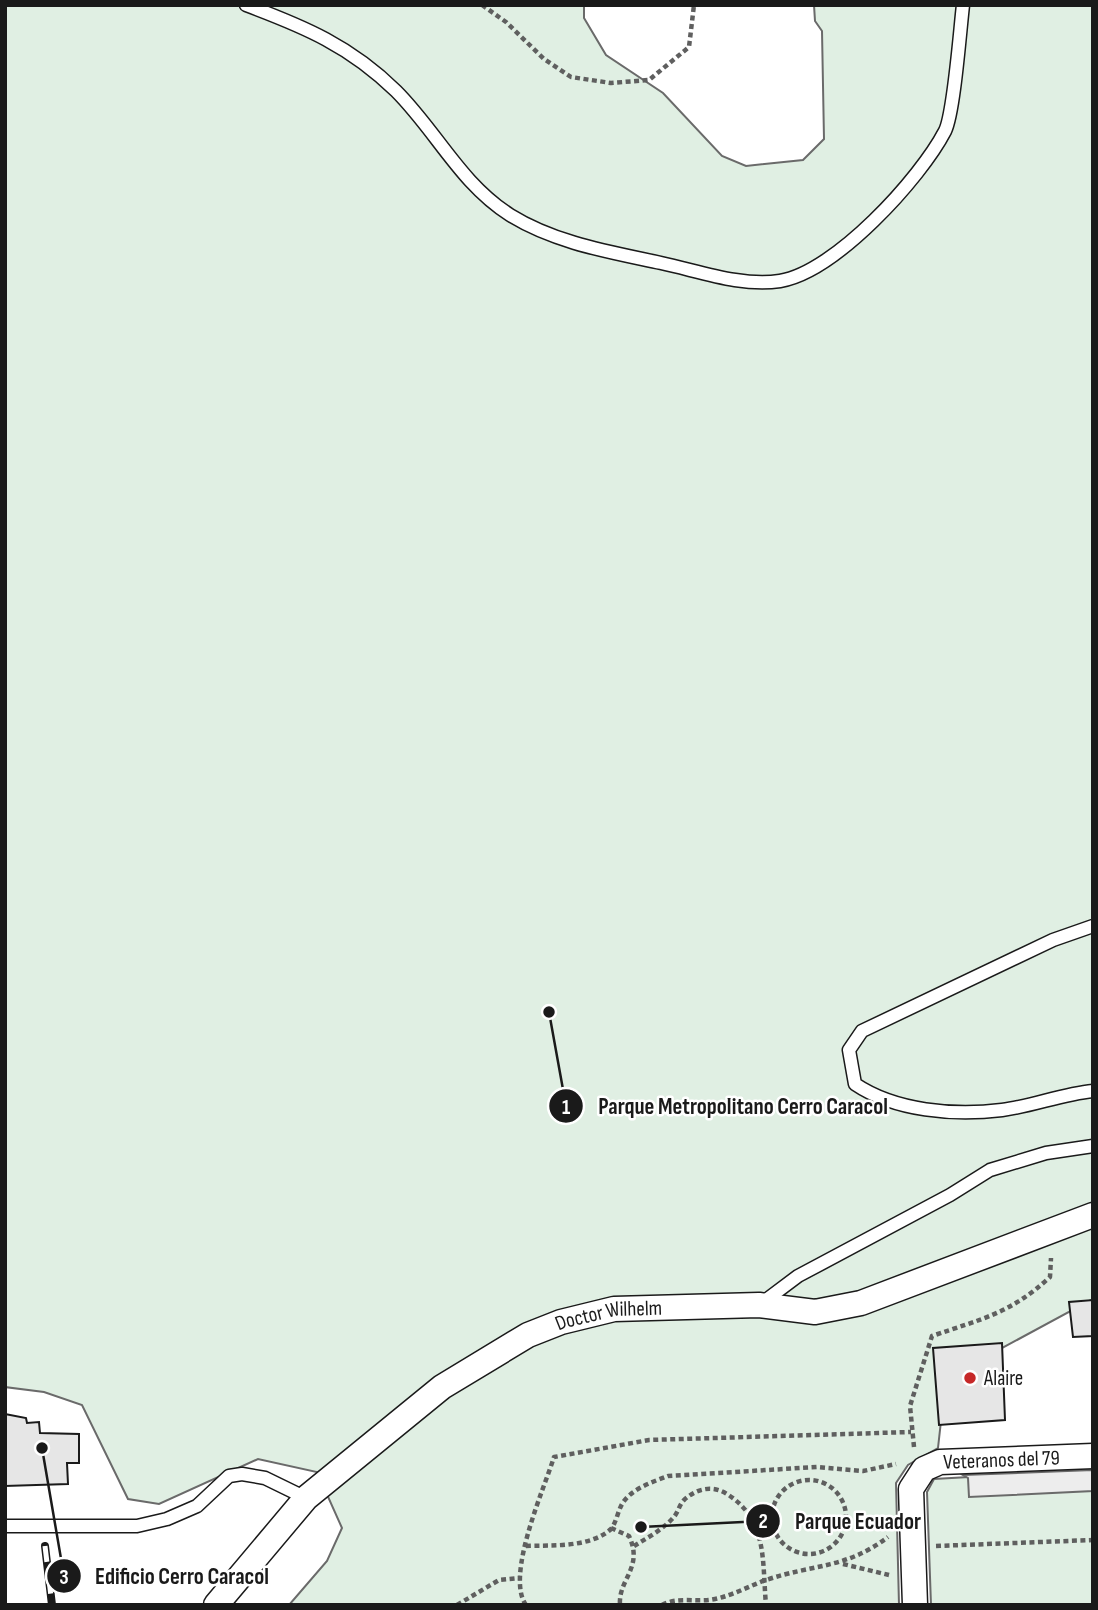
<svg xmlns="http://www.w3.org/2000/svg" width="1098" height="1610" font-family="'Sofia Sans Condensed',sans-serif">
<rect width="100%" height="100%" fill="#fff"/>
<g fill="#e0efe3" stroke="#6a6a6a" stroke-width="2">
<path d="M5,5H584V18L606,55L663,93L722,156L746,166L803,160L824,139L822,31L815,21L814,5H1093V1299L952,1375L942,1412L938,1448L908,1465L896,1483L899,1605H289L327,1561L342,1528L317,1472L258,1459L159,1504L128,1499L82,1405L44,1392L5,1387Z"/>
<path d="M1093,1470V1605H931L927,1492L934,1479Z"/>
</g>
<path fill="#ededed" stroke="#6a6a6a" stroke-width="2" d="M1093,1470V1491L969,1497L968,1478L963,1475Z"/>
<g fill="#e6e6e6" stroke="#1a1a1a" stroke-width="2">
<path d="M1093,1300V1336L1073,1337L1069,1302Z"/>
<path d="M1002,1343L1005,1420L939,1425L933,1348Z"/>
<path d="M5,1414L26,1418L27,1423L39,1422L40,1433L79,1434V1463H67L68,1484L5,1486Z"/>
</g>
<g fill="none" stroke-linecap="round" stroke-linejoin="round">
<g stroke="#1a1a1a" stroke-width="15">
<g id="lane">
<path d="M246,5C305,27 350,46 396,91C437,132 460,183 510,215C555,243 610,252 661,263C699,271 741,287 780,281C835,272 920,179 945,131C954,113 960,30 963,5"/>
<path d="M1093,926L1053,940L862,1031L849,1050L855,1084C895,1111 954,1116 1002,1110C1033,1106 1062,1094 1093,1091"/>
<path d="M762,1303L798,1276L950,1195L990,1170L1046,1153L1093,1146"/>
<path d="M5,1526H137L167,1519L197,1506L229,1476L242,1474L265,1478L306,1498"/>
</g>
</g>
<g stroke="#1a1a1a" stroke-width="27">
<g id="street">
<path id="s1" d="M216,1605L306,1498L442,1387L528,1335L561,1322L614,1309L759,1305L815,1312L861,1303L1093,1215"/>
<path id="s2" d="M915,1605L911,1489L924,1469L940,1462L1093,1456"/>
</g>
</g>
<g stroke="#5f5f5f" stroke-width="4.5" stroke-dasharray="5 3.5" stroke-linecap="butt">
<path d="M482,5L506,22L544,59L571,77L611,83L649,80L689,47L694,5"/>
<path d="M914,1447L910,1406L932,1336C981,1319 1010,1314 1050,1277L1051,1258"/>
<circle cx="809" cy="1517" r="37"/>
<path d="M611,1528L629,1536C644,1568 618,1579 620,1605"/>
<path d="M758,1529L773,1524"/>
<path d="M526,1546C552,1545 590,1548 611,1529C616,1523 618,1511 622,1504C631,1489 652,1482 668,1476L817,1467L863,1471L896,1464"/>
<path d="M634,1546C647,1538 662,1530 673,1518C678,1513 679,1505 684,1500C697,1488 713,1485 727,1494C768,1520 762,1561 766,1605"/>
<path d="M936,1546L1093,1540"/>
<path d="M843,1564L889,1575"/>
<path d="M457,1605L499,1580L520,1578"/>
<path d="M526,1605C505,1576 544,1489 554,1457L649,1440L911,1432"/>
<path d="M662,1605C678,1596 698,1603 715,1599C734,1595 749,1586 766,1580C813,1564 846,1569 888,1537"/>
</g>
<use href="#lane" stroke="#fff" stroke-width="12"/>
<use href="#street" stroke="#fff" stroke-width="24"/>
<g stroke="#1a1a1a" stroke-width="8">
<path id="rail" d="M45,1546L52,1605"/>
</g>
<use href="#rail" stroke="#fff" stroke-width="5" stroke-dasharray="16" stroke-linecap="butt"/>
</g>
<circle fill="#c62828" stroke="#fff" stroke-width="2.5" cx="970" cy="1378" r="7"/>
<g text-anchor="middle" stroke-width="5" stroke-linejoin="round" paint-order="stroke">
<g font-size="21" fill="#1a1a1a" stroke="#fff">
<text dy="7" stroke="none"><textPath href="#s1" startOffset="500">Doctor Wilhelm</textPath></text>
<text dy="7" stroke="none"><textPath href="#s2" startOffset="219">Veteranos del 79</textPath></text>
</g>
<g font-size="21" fill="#1a1a1a" stroke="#fff" text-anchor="start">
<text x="984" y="1385">Alaire</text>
</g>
</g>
<path fill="none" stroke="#1a1a1a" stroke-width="2.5" d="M549 1012L566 1106M641 1527L763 1521M42 1448L64 1576"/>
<g fill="#1a1a1a" stroke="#fff" stroke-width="2.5">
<circle cx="549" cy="1012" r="7"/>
<circle cx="641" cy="1527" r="7"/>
<circle cx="42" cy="1448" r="7"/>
<circle cx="566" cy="1106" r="18"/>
<circle cx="763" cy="1521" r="18"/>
<circle cx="64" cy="1576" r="18"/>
</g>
<g font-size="21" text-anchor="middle" font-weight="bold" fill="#fff">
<text x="566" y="1114">1</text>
<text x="763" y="1528">2</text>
<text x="64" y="1584">3</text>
</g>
<g font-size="23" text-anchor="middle" font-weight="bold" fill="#1a1a1a" stroke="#fff" stroke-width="5" stroke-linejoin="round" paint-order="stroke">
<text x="743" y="1114">Parque Metropolitano Cerro Caracol</text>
<text x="858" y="1529">Parque Ecuador</text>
<text x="182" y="1584">Edificio Cerro Caracol</text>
</g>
<rect width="1098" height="1610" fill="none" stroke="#1a1a1a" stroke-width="14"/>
</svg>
